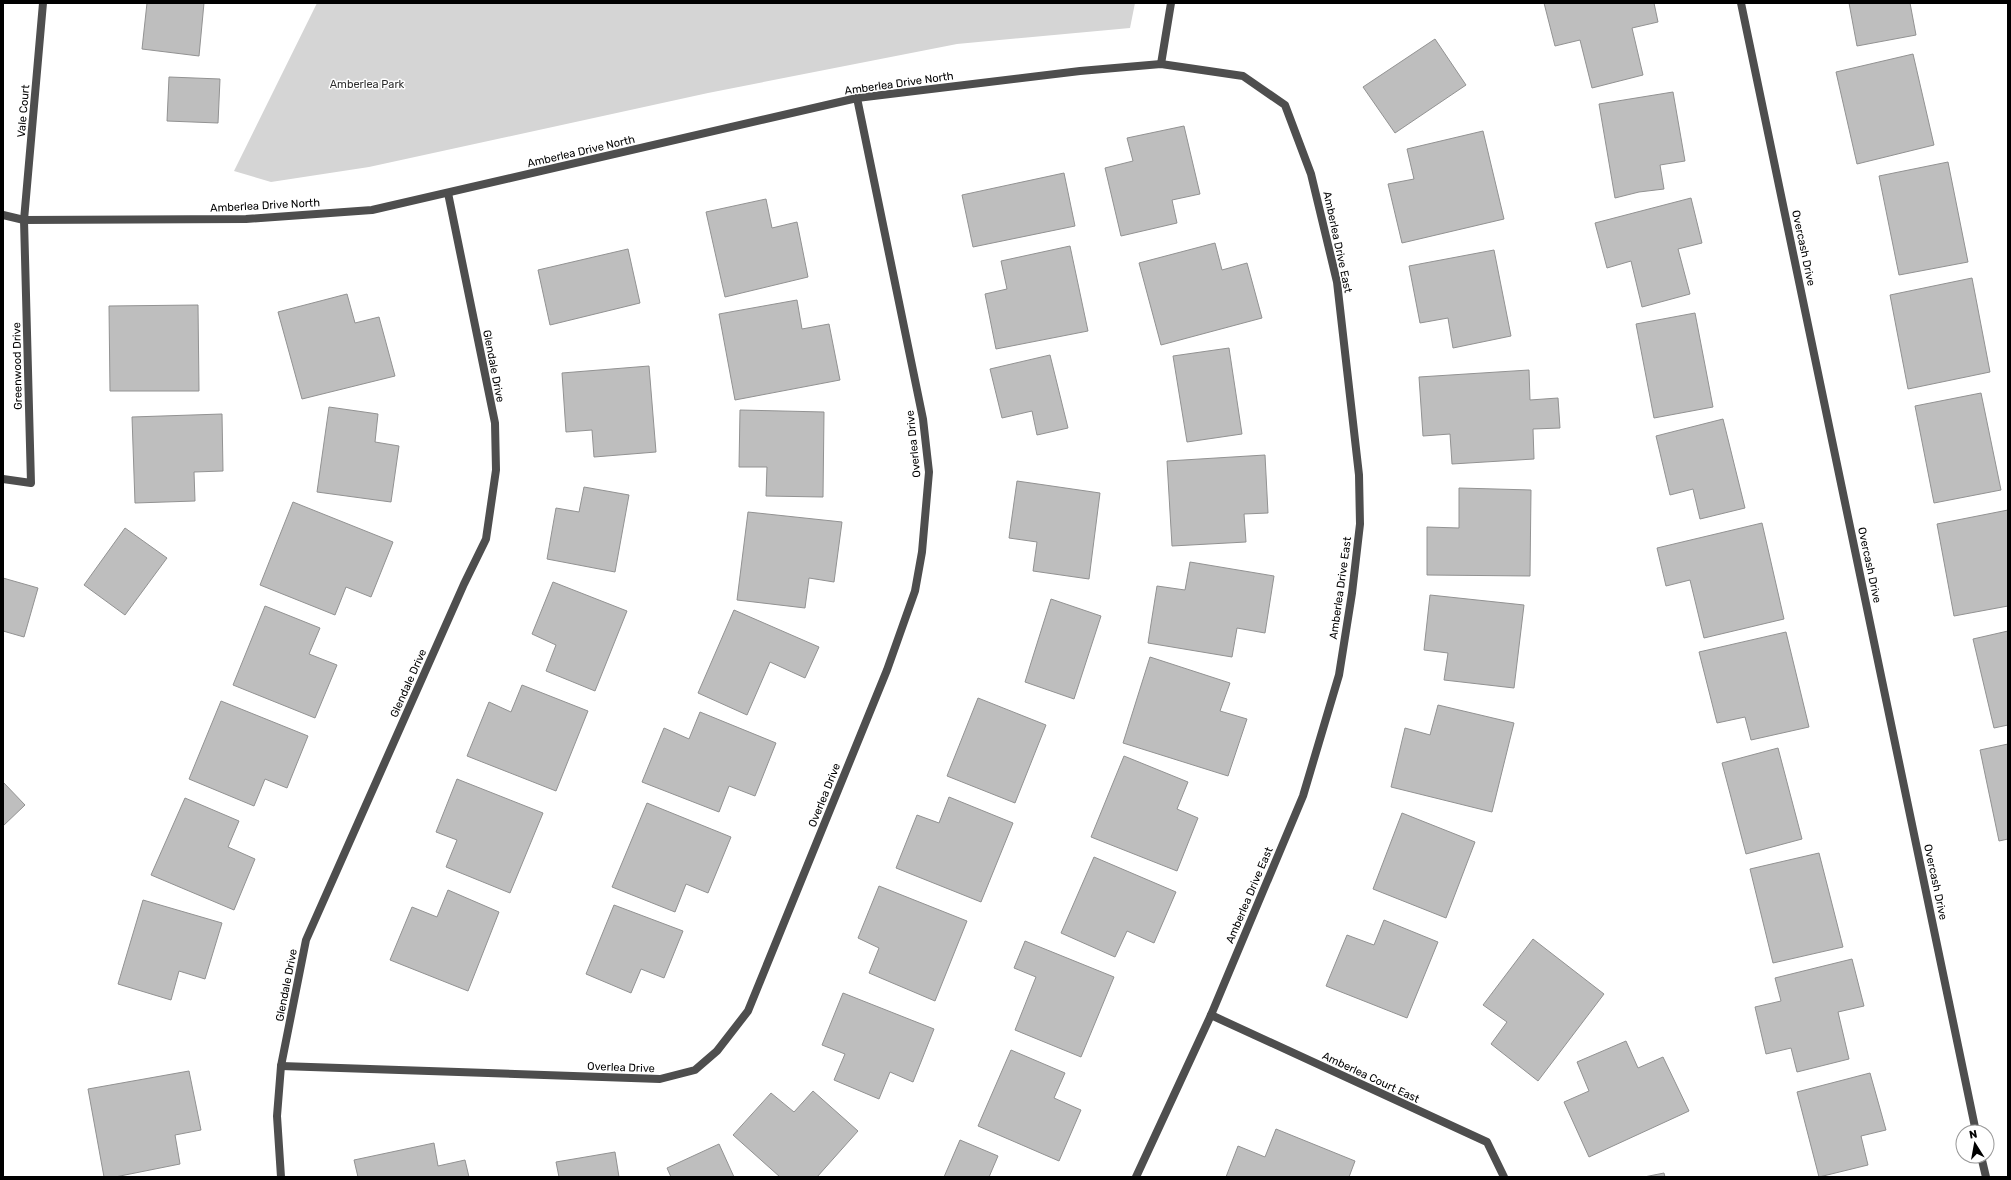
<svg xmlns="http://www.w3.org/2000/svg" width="2011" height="1180" font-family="Rubik,sans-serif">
<rect width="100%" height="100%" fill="#fff"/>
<path fill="#d5d5d5" d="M317,3H1135L1130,28L957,44L708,93L369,167L271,182L234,171Z"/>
<g fill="#bebebe" stroke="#929292">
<path d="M147,3H204L199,56L142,49Z"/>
<path d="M1544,3H1654L1658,22L1632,28L1643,75L1592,88L1580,40L1555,46Z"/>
<path d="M1849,3H1910L1916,35L1857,46Z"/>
<path d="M1435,39L1466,85L1395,133L1363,87Z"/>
<path d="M1913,54L1934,145L1857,164L1836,72Z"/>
<path d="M169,77L220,79L218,123L167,121Z"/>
<path d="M1673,92L1685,161L1660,165L1664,189L1639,192L1615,198L1599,104Z"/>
<path d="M1184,126L1200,194L1172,200L1177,223L1121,236L1105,168L1133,161L1127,138Z"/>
<path d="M1483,131L1504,219L1402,243L1388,184L1414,179L1407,149Z"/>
<path d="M1948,162L1968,262L1899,275L1879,176Z"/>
<path d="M1064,173L1075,226L973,247L962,195Z"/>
<path d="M1691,198L1702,243L1678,249L1690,294L1642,307L1631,261L1607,268L1595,223Z"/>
<path d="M766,199L772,228L797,222L808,277L725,297L706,212Z"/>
<path d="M1215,243L1222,270L1247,263L1262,318L1161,345L1139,263Z"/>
<path d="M1070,246L1088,331L996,349L985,294L1007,289L1001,261Z"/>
<path d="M628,249L640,303L550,325L538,270Z"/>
<path d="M1494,250L1511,336L1453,348L1448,318L1420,323L1409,266Z"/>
<path d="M1972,278L1990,372L1908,389L1890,295Z"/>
<path d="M347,294L355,323L379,317L395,376L302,399L278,312Z"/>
<path d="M797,300L802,329L829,324L840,380L735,400L719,314Z"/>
<path d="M198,305L199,391H110L109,306Z"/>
<path d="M1695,313L1713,407L1654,418L1636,324Z"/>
<path d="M1229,348L1242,434L1187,442L1173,356Z"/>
<path d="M1050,355L1068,428L1037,435L1032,411L1002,418L990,369Z"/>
<path d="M649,366L656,452L594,457L592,430L566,432L562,373Z"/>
<path d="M1529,370L1530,400L1558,398L1560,428L1533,429L1534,459L1452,464L1450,434L1423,436L1419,377Z"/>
<path d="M1981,393L2001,490L1934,503L1915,406Z"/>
<path d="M329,407L378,414L375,442L399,446L391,502L317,492Z"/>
<path d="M740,410L824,412L823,497L766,496L767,467H739Z"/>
<path d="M222,414L223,471L194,472L195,501L135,503L132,417Z"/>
<path d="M1723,419L1745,508L1700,519L1693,489L1670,495L1656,436Z"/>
<path d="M1265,455L1268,513L1244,514L1246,542L1172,546L1167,461Z"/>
<path d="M1017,481L1100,493L1089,579L1033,571L1037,542L1009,538Z"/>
<path d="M584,487L629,495L615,572L547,559L556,508L579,512Z"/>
<path d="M1459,488L1531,490L1530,576L1427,575V527L1459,528Z"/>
<path d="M293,502L393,542L371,597L346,587L335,615L260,585Z"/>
<path d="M2008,510V606L1954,616L1937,524Z"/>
<path d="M748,512L842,522L834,582L809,578L805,608L737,600Z"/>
<path d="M1762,523L1784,619L1704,638L1690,580L1666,586L1657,548Z"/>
<path d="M125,528L167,558L125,615L84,585Z"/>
<path d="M1190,562L1274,576L1265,633L1237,628L1232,657L1148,643L1157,586L1185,590Z"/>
<path d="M3,578L38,588L24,637L3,631Z"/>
<path d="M553,582L627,611L595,691L546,671L556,645L532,634Z"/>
<path d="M1430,595L1524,605L1514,688L1444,680L1448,653L1424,650Z"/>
<path d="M1051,599L1101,616L1074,699L1025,682Z"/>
<path d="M265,606L320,628L309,654L337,665L315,718L233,685Z"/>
<path d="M734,610L819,647L805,678L770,662L747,715L698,693Z"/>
<path d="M2008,631V725L1994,728L1973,639Z"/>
<path d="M1786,632L1809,727L1751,740L1745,717L1717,723L1699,652Z"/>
<path d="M1150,657L1230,683L1220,711L1247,719L1228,776L1123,743Z"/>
<path d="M522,685L588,711L556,791L467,756L489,702L511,712Z"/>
<path d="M978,698L1046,725L1015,803L947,776Z"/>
<path d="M221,701L308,736L287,788L265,779L254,806L189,779Z"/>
<path d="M1438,705L1514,723L1492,812L1391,787L1405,728L1430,735Z"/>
<path d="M700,712L776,743L755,796L729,786L719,812L642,782L664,728L689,739Z"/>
<path d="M2008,744V839L1999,841L1980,750Z"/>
<path d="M1778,748L1802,839L1746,854L1722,763Z"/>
<path d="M1124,756L1188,782L1177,809L1198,818L1177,871L1091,837Z"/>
<path d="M457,779L543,813L510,893L446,867L457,840L436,832Z"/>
<path d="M3,782L25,805L3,826Z"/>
<path d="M949,797L1013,823L981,902L896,868L917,815L939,823Z"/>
<path d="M185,798L239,821L228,847L255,859L234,910L151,875Z"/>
<path d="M647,803L731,837L708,893L686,884L675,912L612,887Z"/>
<path d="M1402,813L1475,842L1446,918L1373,889Z"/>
<path d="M1819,853L1843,947L1773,963L1750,869Z"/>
<path d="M1094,857L1176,892L1154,943L1127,931L1115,957L1061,933Z"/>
<path d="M879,886L967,921L935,1001L869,973L879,948L858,938Z"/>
<path d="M448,890L499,912L468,991L390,960L412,907L437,917Z"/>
<path d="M143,900L222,923L205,979L179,971L171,1000L118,984Z"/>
<path d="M614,905L683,931L664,978L641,969L631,993L586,974Z"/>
<path d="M1384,920L1438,942L1407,1018L1326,986L1347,935L1374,945Z"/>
<path d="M1533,939L1604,994L1538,1081L1491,1044L1507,1022L1483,1005Z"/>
<path d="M1025,941L1114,977L1081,1057L1015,1030L1036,977L1014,968Z"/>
<path d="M1852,959L1864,1006L1838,1012L1849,1059L1797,1072L1791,1048L1766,1054L1755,1007L1781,1001L1775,978Z"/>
<path d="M843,993L934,1029L913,1082L890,1072L879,1099L834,1080L845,1054L822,1045Z"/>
<path d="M1626,1041L1638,1068L1663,1057L1689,1111L1589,1157L1564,1102L1589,1091L1577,1062Z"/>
<path d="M1011,1050L1065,1073L1054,1098L1081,1110L1059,1161L978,1126Z"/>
<path d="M189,1071L201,1130L175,1135L180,1164L115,1177H104L88,1089Z"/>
<path d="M1870,1073L1886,1130L1861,1136L1868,1165L1819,1177L1797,1092Z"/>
<path d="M813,1091L858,1131L817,1177H780L733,1135L771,1093L794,1112Z"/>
<path d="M1276,1129L1355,1161L1349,1177H1226L1238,1146L1265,1157Z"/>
<path d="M960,1140L998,1156L989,1177H944Z"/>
<path d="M434,1143L438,1166L465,1160L469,1177H358L354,1160Z"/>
<path d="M719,1144L734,1177H671L667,1168Z"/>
<path d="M615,1152L619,1177H559L556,1162Z"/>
<path d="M1664,1173L1665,1177H1644Z"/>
</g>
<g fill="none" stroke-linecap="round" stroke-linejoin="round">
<g stroke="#4e4e4e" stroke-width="8">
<path d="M1741,3L1976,1132"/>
<path d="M1161,64L1171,3"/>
<path d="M3,215L24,220L246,219L372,210L857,98L1080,71L1161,64L1243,76L1285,105L1311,174L1337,282L1359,475L1360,524L1352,593L1339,675L1303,796L1211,1015L1136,1177"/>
<path d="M3,479L31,483L24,220L43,3"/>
<path d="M1211,1015L1487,1142L1504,1177"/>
<path d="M281,1066L660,1079L695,1070L717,1051L748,1011L887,670L915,591L922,552L929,472L923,419L857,98"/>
<path d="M1981,1156L1986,1177"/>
<path d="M281,1177L277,1116L281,1066L306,940L464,584L486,539L496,470L495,423L448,193"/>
</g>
</g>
<g text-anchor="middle" stroke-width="3" stroke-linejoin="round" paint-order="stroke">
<g font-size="11" fill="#000" stroke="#fff">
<text transform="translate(899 83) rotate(-8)" y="4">Amberlea Drive North</text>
<text transform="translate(23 111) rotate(-85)" y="4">Vale Court</text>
<text transform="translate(581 151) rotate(-13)" y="4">Amberlea Drive North</text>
<text transform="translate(265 205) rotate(-3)" y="4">Amberlea Drive North</text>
<text transform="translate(1338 242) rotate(78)" y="4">Amberlea Drive East</text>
<text transform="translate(1804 248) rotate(78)" y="4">Overcash Drive</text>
<text transform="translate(17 366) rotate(-91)" y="4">Greenwood Drive</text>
<text transform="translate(494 366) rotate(79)" y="4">Glendale Drive</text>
<text transform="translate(913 444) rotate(-96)" y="4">Overlea Drive</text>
<text transform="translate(1870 565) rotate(78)" y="4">Overcash Drive</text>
<text transform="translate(1340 588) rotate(-82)" y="4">Amberlea Drive East</text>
<text transform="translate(408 683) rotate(-66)" y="4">Glendale Drive</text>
<text transform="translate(824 795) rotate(-68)" y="4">Overlea Drive</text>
<text transform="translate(1936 882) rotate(78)" y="4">Overcash Drive</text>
<text transform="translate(1249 895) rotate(-67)" y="4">Amberlea Drive East</text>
<text transform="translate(286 985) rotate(-79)" y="4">Glendale Drive</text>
<text transform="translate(621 1067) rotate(2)" y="4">Overlea Drive</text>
<text transform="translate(1371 1077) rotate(25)" y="4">Amberlea Court East</text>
</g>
<g font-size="11" fill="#2c2c2c" stroke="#fff">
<text x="367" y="88">Amberlea Park</text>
</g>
</g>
<rect width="2011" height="1180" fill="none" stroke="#000000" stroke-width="8"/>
<g transform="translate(1975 1144) rotate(349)"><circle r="19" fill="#ffffff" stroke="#999999"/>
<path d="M0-3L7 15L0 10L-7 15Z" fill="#000000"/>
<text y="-6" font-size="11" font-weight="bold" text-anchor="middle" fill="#000000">N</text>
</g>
</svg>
